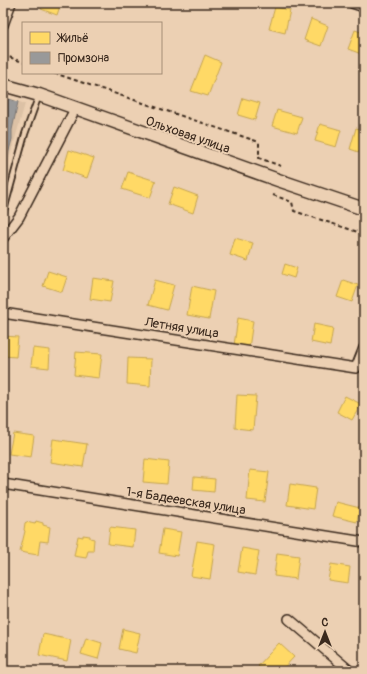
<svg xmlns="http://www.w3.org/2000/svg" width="367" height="674" font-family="Pangolin,sans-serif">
<rect width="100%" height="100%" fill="#ecd0b3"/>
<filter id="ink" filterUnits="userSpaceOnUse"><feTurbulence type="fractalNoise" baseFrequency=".025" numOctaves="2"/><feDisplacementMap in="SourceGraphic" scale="8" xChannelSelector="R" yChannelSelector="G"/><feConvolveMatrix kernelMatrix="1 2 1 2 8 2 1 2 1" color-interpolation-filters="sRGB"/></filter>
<g filter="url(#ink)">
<path fill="#dcc1a5" d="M3,96L25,104L3,181Z"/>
<g fill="#ffd966" stroke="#c4a450">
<path d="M43,3H61L57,15L41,9Z"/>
<path d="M275,7L290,10L285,33L269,29Z"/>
<path d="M311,19L328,26L321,46L304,40Z"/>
<path d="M355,30L364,33V55L348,49Z"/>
<path d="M205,55L221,62L208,96L191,91Z"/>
<path d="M243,98L260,103L255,120L238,115Z"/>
<path d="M277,110L302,117L297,133L272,126Z"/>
<path d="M320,124L341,130L336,147L315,141Z"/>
<path d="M356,128L364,130V154L350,149Z"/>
<path d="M69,150L94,158L87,178L63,170Z"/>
<path d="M128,172L156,181L150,198L122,189Z"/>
<path d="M174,187L198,196L193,213L168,204Z"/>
<path d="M235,238L253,243L248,261L230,255Z"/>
<path d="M285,264L297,268L294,278L282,274Z"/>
<path d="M48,271L67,277L62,292L43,286Z"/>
<path d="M93,278L114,281L110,302L90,299Z"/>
<path d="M155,280L174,285L167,310L148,305Z"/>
<path d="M343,280L358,285L352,302L337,297Z"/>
<path d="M192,286L214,291L209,319L187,315Z"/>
<path d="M238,318L253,321L249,348L234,345Z"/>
<path d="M314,324L333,328L330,346L311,342Z"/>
<path d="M3,336L18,337L16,357L3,356Z"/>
<path d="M33,348L50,350L49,368L31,366Z"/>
<path d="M76,352L102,354L99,378L74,375Z"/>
<path d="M128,358L151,359L150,386L127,384Z"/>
<path d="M237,395L256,396L253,430L235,428Z"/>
<path d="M345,396L361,404L352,420L337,412Z"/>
<path d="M13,433L34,436L31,457L9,454Z"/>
<path d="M53,439L87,444L83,467L50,462Z"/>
<path d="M145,459L169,462L167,484L143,482Z"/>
<path d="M250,470L269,472L265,502L247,500Z"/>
<path d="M194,477L215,479L214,492L193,490Z"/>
<path d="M290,484L316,488L313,509L287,505Z"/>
<path d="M336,502L360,508L357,522L332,516Z"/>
<path d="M36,521L43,523V525L50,527L48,542L40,541L38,555L20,552L25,531L24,530L25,523L26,522L35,524Z"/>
<path d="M110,527L135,530L133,547L108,544Z"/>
<path d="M163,529L181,532L177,556L159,553Z"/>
<path d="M83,535L90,536V538L94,539L93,551H88L86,558L74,556L78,536L83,537Z"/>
<path d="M197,541L215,544L210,579L191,576Z"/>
<path d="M242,548L259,551L255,575L238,572Z"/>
<path d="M277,553L299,556L296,579L274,576Z"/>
<path d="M331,564L350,567L348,583L328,580Z"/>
<path d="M123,629L140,633L136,653L119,649Z"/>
<path d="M43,634L71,640L67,661L39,655Z"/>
<path d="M86,638L102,643L98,659L81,654Z"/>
<path d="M279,643L294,657L281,671H263L258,666Z"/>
</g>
<path fill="#999" stroke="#7d7874" d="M3,97L18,102L12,130V139L3,174Z"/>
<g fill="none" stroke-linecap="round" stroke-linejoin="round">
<g stroke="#3b2a1e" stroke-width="8">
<path id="lane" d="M3,214L25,134L39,95"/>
</g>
<g stroke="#3b2a1e" stroke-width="12">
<g id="street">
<path d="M352,3L364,7"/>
<path d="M3,25L11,3"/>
<path d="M3,238L19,217L75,109"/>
<path d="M3,313L356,368L364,348"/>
<path d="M3,484L364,542"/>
<path d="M289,619L350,671"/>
</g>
</g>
<g stroke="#3b2a1e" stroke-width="15">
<path id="secondary" d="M3,85L39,95L278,180L364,209"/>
</g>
<g stroke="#3b2a1e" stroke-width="2" stroke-dasharray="4 3" stroke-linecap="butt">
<path d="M3,55L23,62"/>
<path d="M54,73L259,142V158L281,166"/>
<path d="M273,195L292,202L294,211L364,234"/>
</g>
<use href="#lane" stroke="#ecd0b3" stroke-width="4.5"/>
<use href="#street" stroke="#ecd0b3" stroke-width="9"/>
<use href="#secondary" stroke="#ecd0b3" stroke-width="12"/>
</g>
</g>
<g text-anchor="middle" stroke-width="4" stroke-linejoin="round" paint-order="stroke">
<g font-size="13" fill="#3b2a1e" stroke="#ecd0b3">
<text transform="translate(188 134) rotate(19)" y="5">Ольховая улица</text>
<text transform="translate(182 327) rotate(9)" y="5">Летняя улица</text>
<text transform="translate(186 500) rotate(9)" y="5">1-я Бадеевская улица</text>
</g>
</g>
<rect width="367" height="674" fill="none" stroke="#ecd0b3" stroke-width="16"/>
<rect x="8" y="8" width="351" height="658" fill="none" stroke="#3b2a1e" stroke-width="1.5" filter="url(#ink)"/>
<rect x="22" y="22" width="140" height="52" fill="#ecd0b3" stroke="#a58e77"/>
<rect x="30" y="32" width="20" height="12" fill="#ffd966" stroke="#a58e77"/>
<text x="58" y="42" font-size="12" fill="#3b2a1e">Жильё</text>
<rect x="30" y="52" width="20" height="12" fill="#999999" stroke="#a58e77"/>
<text x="58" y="62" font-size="12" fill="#3b2a1e">Промзона</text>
<g transform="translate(325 632)" stroke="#ecd0b3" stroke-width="3" paint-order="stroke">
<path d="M0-3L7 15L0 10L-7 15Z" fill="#3b2a1e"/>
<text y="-6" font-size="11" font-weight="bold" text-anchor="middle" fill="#3b2a1e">С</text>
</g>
</svg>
